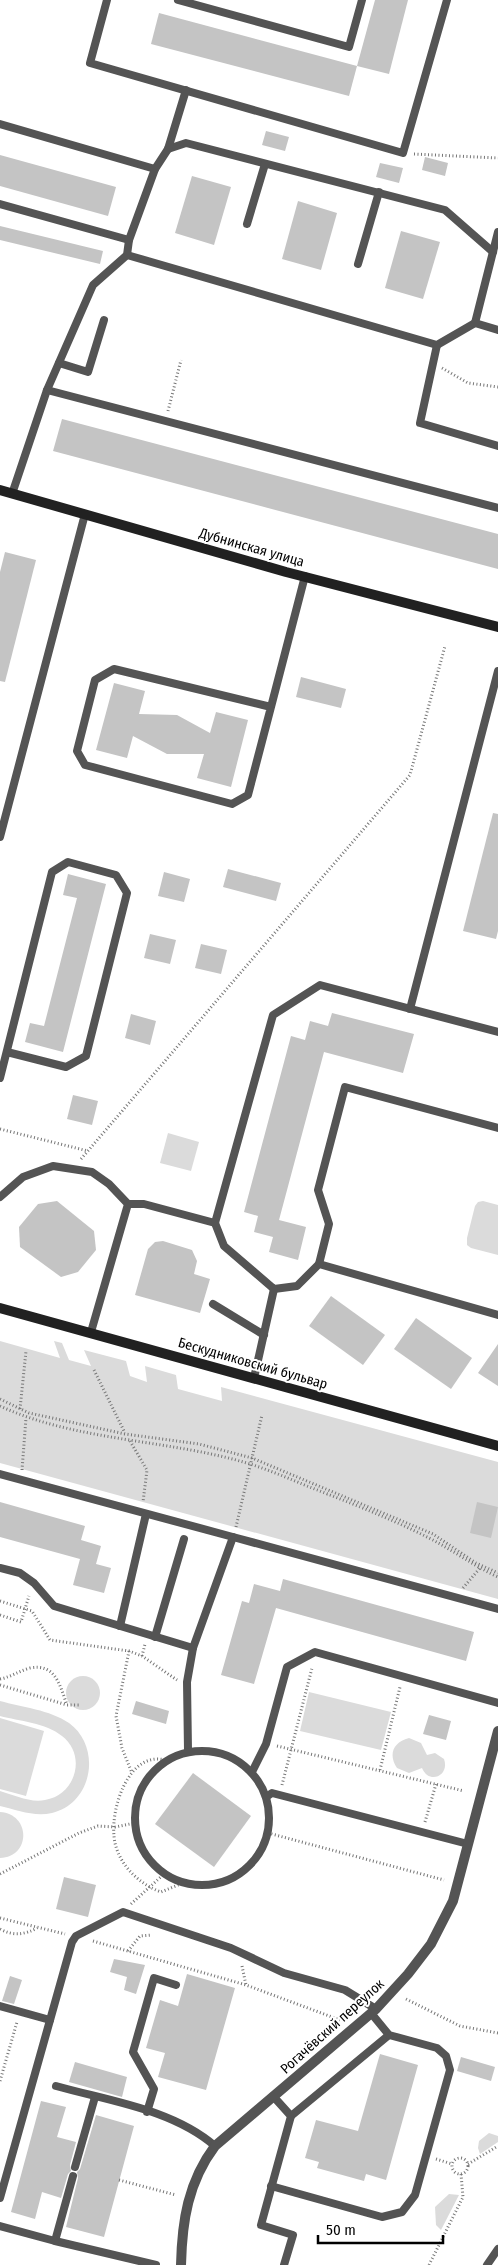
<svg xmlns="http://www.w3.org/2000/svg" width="498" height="2265" font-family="'Fira Sans Condensed',sans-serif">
<rect width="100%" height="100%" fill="#fff"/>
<g fill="#dbdbdb">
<path d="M168,1133L199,1142L191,1171L160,1163Z"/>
<path d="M483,1201L498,1205V1255L471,1248L467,1245V1238L475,1206L478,1202Z"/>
<path d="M0,1341L60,1358L54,1341L62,1343L69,1360L91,1366L84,1350L126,1361L130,1376L147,1382L145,1366L176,1375L178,1389L222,1401L221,1387L498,1462V1599L0,1463Z"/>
<circle cx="83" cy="1693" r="17"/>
<path d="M309,1692L391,1712L381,1750L300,1731Z"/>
<path d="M0,1701C22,1707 50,1710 69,1723C102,1747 93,1803 52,1813C34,1817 17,1810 0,1806V1791C14,1795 30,1803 45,1800C76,1795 87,1755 62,1736C46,1723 19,1721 0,1716Z"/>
<path d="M0,1718L44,1731L26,1796L0,1789Z"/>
<path d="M409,1738L421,1743L427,1755L435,1753L444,1759C450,1776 429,1785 422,1768L409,1773L397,1768C388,1755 393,1742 409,1738Z"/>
<path d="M0,1812C31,1814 31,1857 0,1858Z"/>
<path d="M489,2133L498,2136V2142L480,2154L478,2148L479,2141Z"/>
<path d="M449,2194L459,2195L441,2230L436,2225L435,2207Z"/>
</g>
<g fill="#c4c4c4">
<path d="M375,0H408L389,74L357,66Z"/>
<path d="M159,13L357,66L349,96L151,44Z"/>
<path d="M266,131L289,137L285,151L262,145Z"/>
<path d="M0,155L116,187L108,216L0,186Z"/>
<path d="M425,157L448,163L445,176L422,170Z"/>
<path d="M380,163L403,168L399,183L376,177Z"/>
<path d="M192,176L231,187L214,245L175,233Z"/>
<path d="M298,201L337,213L321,270L282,259Z"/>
<path d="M0,226L103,251L100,264L0,240Z"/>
<path d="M401,231L440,242L423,299L385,288Z"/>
<path d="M62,419L498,534V569L53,451Z"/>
<path d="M5,552L36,560L5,682L0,681V572Z"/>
<path d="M301,677L346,689L341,708L296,697Z"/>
<path d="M114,683L145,691L139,714L177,715L210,733L216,712L248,720L231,787L197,778L204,754H167L133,736L127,758L96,750Z"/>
<path d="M493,813L498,814V931L496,939L463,931Z"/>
<path d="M228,869L281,883L276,901L223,887Z"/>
<path d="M164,872L190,879L184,902L158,896Z"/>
<path d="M68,874L106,884L63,1052L25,1042L30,1023L44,1026L77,898L63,895Z"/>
<path d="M150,934L176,940L170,964L144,958Z"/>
<path d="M201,944L227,950L221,974L195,968Z"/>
<path d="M332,1013L414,1034L403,1073L324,1052L279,1220L306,1227L298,1260L269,1252L273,1237L254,1232L258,1216L244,1212L291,1036L305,1040L310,1021L328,1026Z"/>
<path d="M131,1014L156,1021L150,1045L125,1038Z"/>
<path d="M73,1095L98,1101L92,1125L67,1119Z"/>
<path d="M57,1201L94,1231L96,1250L78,1272L61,1277L20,1247L19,1227L38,1204Z"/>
<path d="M163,1241L192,1250L197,1261L194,1274L210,1279L200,1313L135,1295L148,1249L155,1242Z"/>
<path d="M331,1296L385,1335L363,1365L309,1326Z"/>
<path d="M416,1318L472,1358L451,1389L394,1349Z"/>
<path d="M498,1344V1386L478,1373Z"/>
<path d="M0,1502L85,1526L81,1540L101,1546L96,1564L111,1568L104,1593L73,1585L80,1559L0,1537Z"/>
<path d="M477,1502L498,1507L491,1538L470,1533Z"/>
<path d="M283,1579L474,1632L466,1661L276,1608L254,1684L221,1675L242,1601L249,1603L254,1584L280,1591Z"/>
<path d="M136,1701L169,1711L166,1724L132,1714Z"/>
<path d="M429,1715L451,1721L446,1740L423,1734Z"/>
<path d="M193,1773L251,1816L214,1867L155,1824Z"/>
<path d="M64,1877L96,1885L88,1917L56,1909Z"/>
<path d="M114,1959L145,1965L136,1994L124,1990L127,1977L110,1972Z"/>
<path d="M187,1974L235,1988L206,2090L158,2077L165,2053L146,2048L160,2000L178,2006Z"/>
<path d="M10,1976L22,1980L14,2004L2,2001Z"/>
<path d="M380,2054L418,2065L386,2180L366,2174L364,2181L317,2168L319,2162L305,2158L316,2120L358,2131Z"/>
<path d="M461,2057L495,2067L491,2081L457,2071Z"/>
<path d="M75,2062L127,2077L122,2097L69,2082Z"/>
<path d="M41,2101L66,2107L57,2137L76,2142L70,2165L71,2171L68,2174L61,2198L42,2192L35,2219L11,2212Z"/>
<path d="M96,2115L134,2126L104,2237L66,2227L78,2178L77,2172L80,2169Z"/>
</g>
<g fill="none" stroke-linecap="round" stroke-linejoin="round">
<g stroke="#767676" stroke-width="3" stroke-dasharray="1 2.5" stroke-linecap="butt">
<path d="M414,154L498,158"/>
<path d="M442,368L468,383L498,387"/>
<path d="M168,411L181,360"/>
<path d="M0,1129L88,1151"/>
<path d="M81,1159L410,775L445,646"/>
<path d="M94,1370L125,1433"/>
<path d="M0,1399L29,1413L125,1434L199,1444L252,1458L433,1534L476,1563L498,1573"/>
<path d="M0,1406C78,1442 169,1439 250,1464C269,1470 288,1478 307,1486C348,1502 390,1518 429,1538C453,1550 472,1565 498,1577"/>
<path d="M20,1409L26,1351"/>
<path d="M130,1441L147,1470L143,1502"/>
<path d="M22,1470L26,1418"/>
<path d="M236,1527L262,1415"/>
<path d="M463,1588L480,1568"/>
<path d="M0,1601L32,1611L50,1640L129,1651L142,1656L177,1680"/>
<path d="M0,1615L21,1622L29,1596"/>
<path d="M129,1651L116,1716L122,1748L132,1773"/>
<path d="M142,1656L145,1644"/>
<path d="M0,1679C11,1677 19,1671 30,1668C56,1663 60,1686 67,1705"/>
<path d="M0,1685L67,1705H81"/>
<path d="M277,1746L464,1791"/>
<path d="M165,1760C129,1751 111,1807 114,1836C116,1862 138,1884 161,1892L183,1883"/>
<path d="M380,1770L400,1687"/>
<path d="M282,1785L312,1668"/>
<path d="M425,1822L436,1784"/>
<path d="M268,1833L444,1880"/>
<path d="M0,1874L79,1833L98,1826L115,1827L135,1823"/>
<path d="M131,1904L164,1874"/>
<path d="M0,1918L65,1934"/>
<path d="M0,1929C13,1936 24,1935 37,1928"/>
<path d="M93,1941L246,1985L340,2020"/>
<path d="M128,1951L140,1936L152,1935"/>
<path d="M242,1966L246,1985"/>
<path d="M406,1999L460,2026L498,2033"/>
<path d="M0,2081L17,2022"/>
<circle cx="460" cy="2166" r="8"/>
<path d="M436,2159L452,2164"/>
<path d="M468,2164L498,2146"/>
<path d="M119,2180L176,2195"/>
<path d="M429,2265L463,2197L461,2174"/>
</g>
<g stroke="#545454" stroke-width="8">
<path d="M107,0L90,63L403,153L447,0"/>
<path d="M178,0L349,47L362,0"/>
<path d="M0,124L155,169"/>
<path d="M168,149L186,143L445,210L493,252"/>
<path d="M0,204L129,240"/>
<path d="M247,224L265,164"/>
<path d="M127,255L437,345L475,323L498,330"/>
<path d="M358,264L379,192"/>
<path d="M475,323L498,232"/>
<path d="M437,345L420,423L498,446"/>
<path d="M59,363L88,372L104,320"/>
<path d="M47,390L93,285L127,255L129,240L155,169L168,149L186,90"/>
<path d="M12,494L47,390L498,508"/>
<path d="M271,707L248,795L232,804L85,765L77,751L95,680L114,669L271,707L305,576"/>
<path d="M0,837L85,514"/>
<path d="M410,1009L498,671"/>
<path d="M0,1078L52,872L68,862L116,875L127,893L86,1056L66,1067L7,1052"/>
<path d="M0,1197L23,1177L53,1166L92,1172L109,1184L128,1204L91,1332"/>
<path d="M128,1204H144L215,1223L224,1246L274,1289L297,1286L319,1264L498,1315"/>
<path d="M215,1223L273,1015L320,985L498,1032"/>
<path d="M319,1264L329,1224L318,1190L345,1087L498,1128"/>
<path d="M213,1304L264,1335"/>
<path d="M254,1378L274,1289"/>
<path d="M0,1474L233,1537"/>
<path d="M0,1568L20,1573L34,1583L54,1606L193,1648"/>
<path d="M120,1626L146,1514"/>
<path d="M155,1637L184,1539"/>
<path d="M188,1750L187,1682L193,1648L233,1537L498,1609"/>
<circle cx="202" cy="1818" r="67"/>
<path d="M252,1772L266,1744L287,1667L315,1652L498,1703"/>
<path d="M266,1797L272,1793L468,1844"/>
<path d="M0,2006L50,2020"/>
<path d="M56,2086C109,2101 172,2109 215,2146"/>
<path d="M273,2096L291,2116L261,2225L293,2235L284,2265"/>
<path d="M147,2112L154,2089L133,2052L154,1978L176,1985"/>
<path d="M291,2116L389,2035"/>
<path d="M75,2167L95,2097"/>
<path d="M73,2176L55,2241L156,2265"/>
<path d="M271,2186L382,2217L402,2212L415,2195L450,2070L446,2056L437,2048L389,2035L371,2013"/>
<path d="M0,2198L72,1942L76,1936L123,1912L231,1948L284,1973L345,1990L376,2009"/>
<path d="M0,2226L55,2241"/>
<path d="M487,2265L498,2249"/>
</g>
<path stroke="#545454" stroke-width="10" d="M181,2265C182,2221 188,2182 215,2146L376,2009L408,1974L431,1944L453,1901L498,1731"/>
<g stroke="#212121" stroke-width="10">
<path d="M0,490L286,572L498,627"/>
<path d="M0,1308L498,1446"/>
</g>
</g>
<g text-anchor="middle" stroke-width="4" stroke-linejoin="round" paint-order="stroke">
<g font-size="14" fill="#000" stroke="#fff">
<text transform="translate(252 547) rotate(16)" y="5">Дубнинская улица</text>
<text transform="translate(253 1363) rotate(16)" y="5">Бескудниковский бульвар</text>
<text transform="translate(332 2026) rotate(-42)" y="5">Рогачёвский переулок</text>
</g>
</g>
<path d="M318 2235v8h125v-8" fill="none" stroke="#000000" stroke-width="2.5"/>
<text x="326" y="2235" font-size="15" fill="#000000" stroke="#ffffff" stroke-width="4" paint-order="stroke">50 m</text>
</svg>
